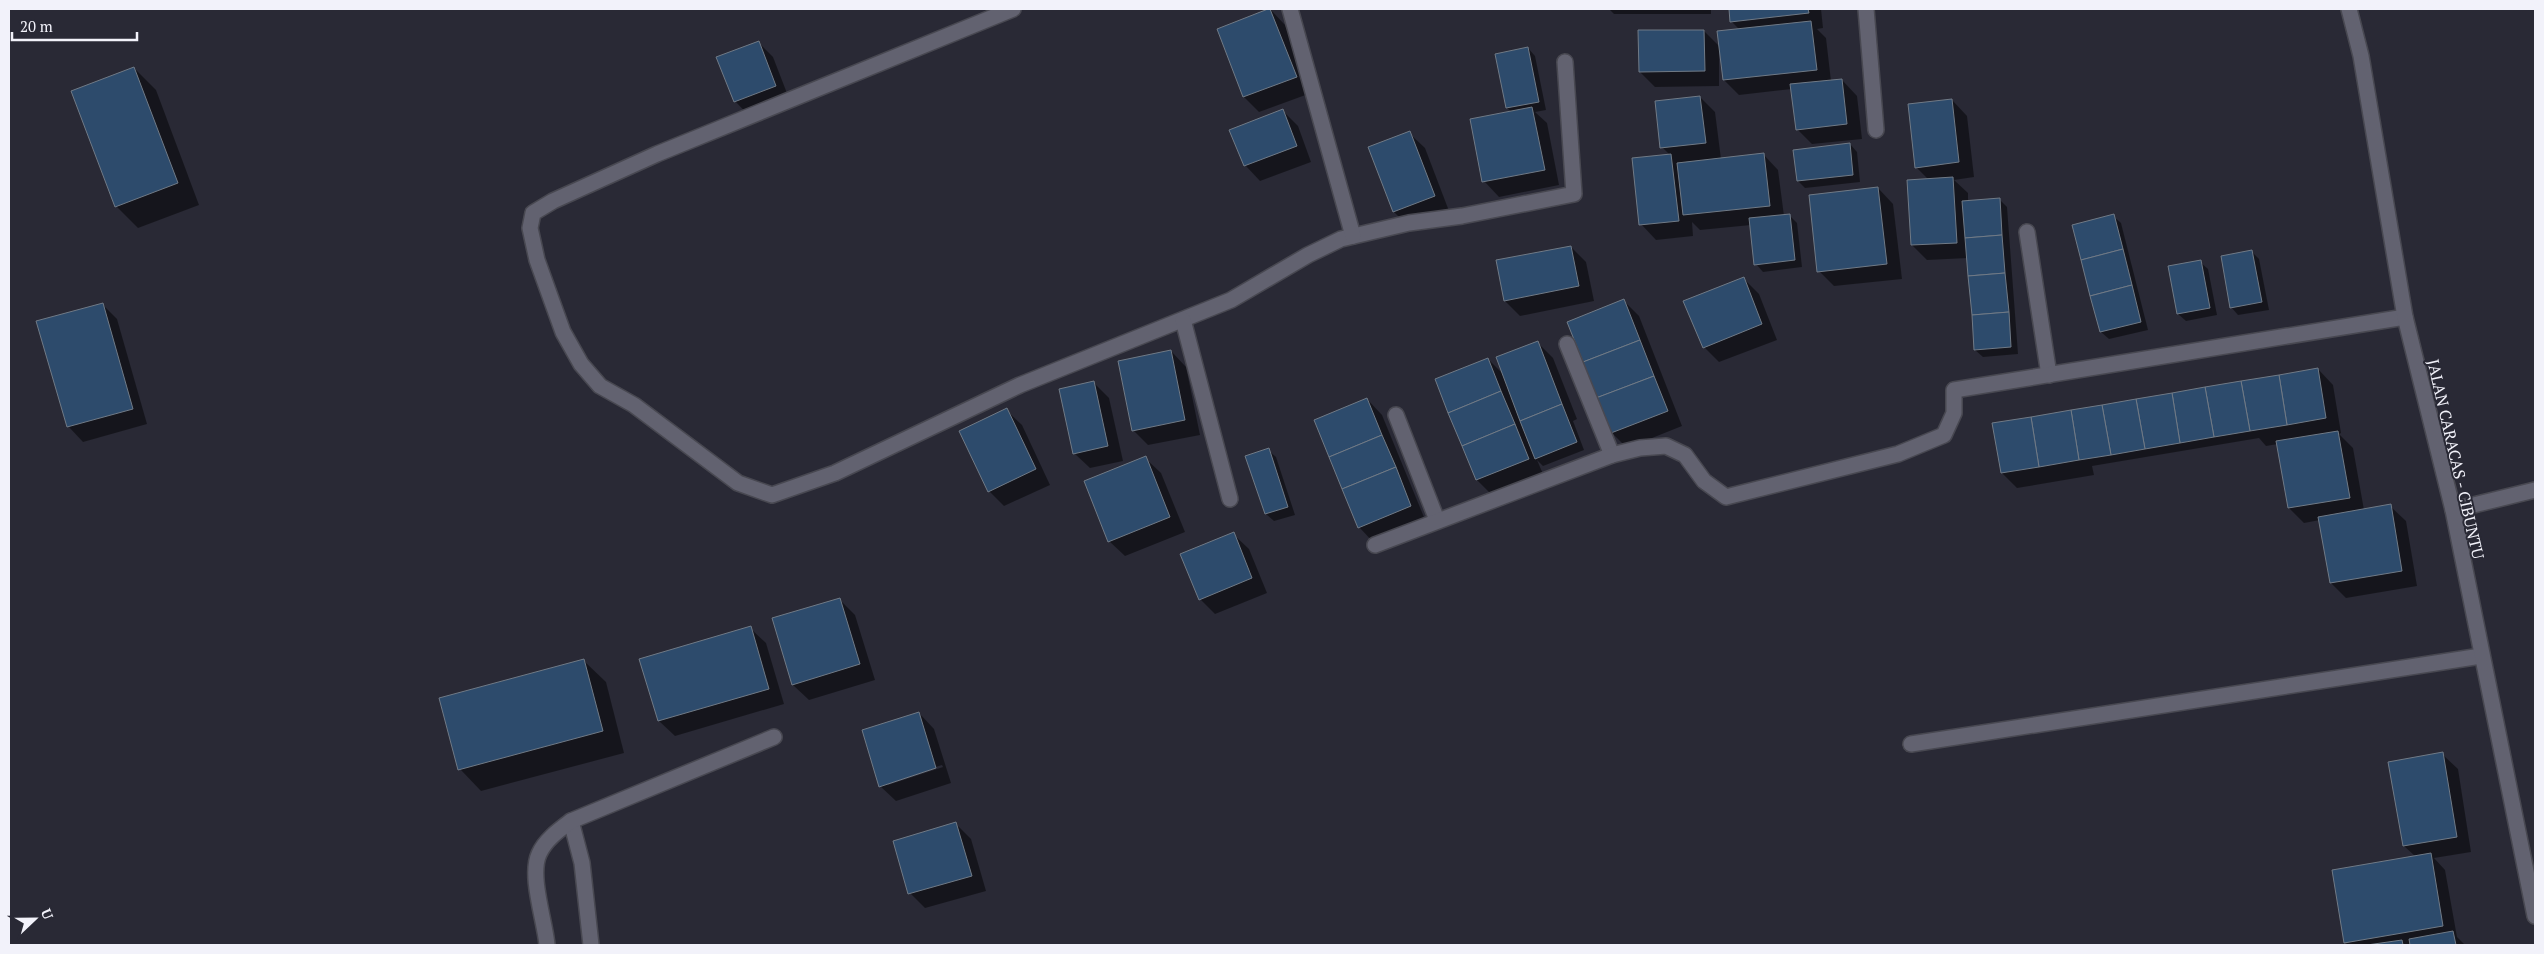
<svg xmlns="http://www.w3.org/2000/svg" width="2544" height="954" font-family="'PT Serif',serif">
<rect width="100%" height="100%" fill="#292935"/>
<g fill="#0007" fill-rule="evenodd">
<path d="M1270,9L1285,25L1311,93L1259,112L1244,97L1218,29Z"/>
<path d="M1609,9H1711V14H1614Z"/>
<path d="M1730,9H1821L1823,28L1817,29L1826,38L1831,81L1842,80L1857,96L1862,139L1812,144L1797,129L1792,89L1739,95L1724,80L1721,50H1719V86L1655,87L1640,72L1704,31L1721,48L1740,30L1731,21Z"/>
<path d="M758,42L773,57L790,101L750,117L735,101Z"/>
<path d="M1528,48L1535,56L1546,110L1535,112L1547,123L1559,185L1499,197L1484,181L1512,112L1507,108L1497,54Z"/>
<path d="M134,68L156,90L199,205L138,228L116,206Z"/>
<path d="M1700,97L1715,112L1721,159L1763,154L1778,170L1784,216L1789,215L1797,223L1802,267L1763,272L1756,264L1751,225L1700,230L1692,222L1693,236L1656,240L1641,224L1670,155L1662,147Z"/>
<path d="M1952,100L1967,116L1974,177L1954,180L1968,193V202L1999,199L2007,207L2018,354L1983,357L1975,350L1968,258L1927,260L1912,245L1929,180L1916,167Z"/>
<path d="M1282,110L1298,126L1311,162L1260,181L1245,165Z"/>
<path d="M1409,133L1425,148L1449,211L1409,227L1394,212Z"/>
<path d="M1850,144L1857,152L1860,182L1805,188L1798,181Z"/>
<path d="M1878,188L1893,204L1902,279L1834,286L1819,271Z"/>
<path d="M2113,216L2121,223L2148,330L2109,339L2101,332Z"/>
<path d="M1571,247L1586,262L1594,301L1520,316L1505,301Z"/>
<path d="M2251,251L2259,259L2269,310L2238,315L2231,307Z"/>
<path d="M2200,262L2208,269L2217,315L2186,321L2178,314Z"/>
<path d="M1743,278L1759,294L1777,340L1719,362L1704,347Z"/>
<path d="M1624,301L1639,316L1682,426L1627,448L1612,433Z"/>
<path d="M102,304L117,319L147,424L83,442L68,426Z"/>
<path d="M1537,342L1553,358L1577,419L1573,421L1584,450L1543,466L1537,460L1543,474L1492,495L1477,480L1488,359L1505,376Z"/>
<path d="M1171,351L1186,367L1200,435L1148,445L1133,430Z"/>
<path d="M2318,369L2333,385L2341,433L2339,434L2353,448L2364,510L2390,506L2406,521L2417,586L2346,598L2331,583L2320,520L2304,523L2289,508L2278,444L2266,446L2259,438L2092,466L2094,475L2017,488L2002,473Z"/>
<path d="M1094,383L1109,398L1123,461L1090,468L1074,453Z"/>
<path d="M1367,399L1382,415L1426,522L1374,543L1359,527Z"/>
<path d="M1006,410L1022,425L1050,485L1004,506L989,491Z"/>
<path d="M1268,450L1276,457L1295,515L1274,521L1266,514Z"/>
<path d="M1145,458L1161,473L1185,532L1125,556L1109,541Z"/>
<path d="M1233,534L1249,549L1267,593L1215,614L1200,599Z"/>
<path d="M840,600L855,615L875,680L809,700L793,685Z"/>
<path d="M750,628L766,643L784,704L675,736L659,721L641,660Z"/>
<path d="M584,661L606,682L624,753L481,791L460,769Z"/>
<path d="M919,713L934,729L951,783L896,801L880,786ZM942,765L943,767L888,785V782Z"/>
<path d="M2442,754L2458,769L2471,852L2434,858L2445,870L2457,937L2465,945H2348L2345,942L2416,857L2404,846Z"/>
<path d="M956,824L971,839L986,891L925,908L910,893Z"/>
</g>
<g fill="#2d4b6c" stroke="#707a86">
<path d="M1268,9H1270L1297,77L1243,97L1217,29Z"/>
<path d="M1729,9H1808L1809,13L1730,22Z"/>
<path d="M1811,21L1817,70L1723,80L1717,31Z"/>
<path d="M1638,30H1704L1705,71L1639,72Z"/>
<path d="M759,41L776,86L734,102L716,57Z"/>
<path d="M1528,47L1539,102L1506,108L1495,54Z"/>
<path d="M134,67L178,183L115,207L71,91Z"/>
<path d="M1842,79L1847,124L1796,130L1790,84Z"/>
<path d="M1700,96L1706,143L1660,148L1655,101Z"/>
<path d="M1952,99L1959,162L1915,168L1908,104Z"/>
<path d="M1532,107L1545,170L1482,182L1470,119Z"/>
<path d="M1283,109L1297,146L1244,166L1229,130Z"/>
<path d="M1410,131L1435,196L1393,212L1368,147Z"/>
<path d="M1850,143L1853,175L1797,181L1793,150Z"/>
<path d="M1764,153L1770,206L1683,215L1677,163Z"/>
<path d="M1671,154L1679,221L1639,225L1632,158Z"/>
<path d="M1953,177L1957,243L1911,245L1907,180Z"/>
<path d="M1878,187L1887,264L1817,272L1809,195Z"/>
<path d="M2000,198L2002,235L1965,238L1962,201Z"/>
<path d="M1790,214L1795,260L1754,265L1749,218Z"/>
<path d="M2114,214L2123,249L2081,260L2072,225Z"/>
<path d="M2002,235L2005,273L1968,276L1965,238Z"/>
<path d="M1571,246L1579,286L1504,301L1496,260Z"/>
<path d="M2123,249L2132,285L2090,296L2081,260Z"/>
<path d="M2252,250L2262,302L2230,308L2221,256Z"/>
<path d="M2201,260L2210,308L2177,314L2168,266Z"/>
<path d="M2005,273L2009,312L1972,315L1968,276Z"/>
<path d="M1744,277L1762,324L1703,348L1683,301Z"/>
<path d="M2132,285L2141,322L2100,332L2090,296Z"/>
<path d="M1624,299L1640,340L1583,362L1567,322Z"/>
<path d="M103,303L133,409L67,427L36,321Z"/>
<path d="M2009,312L2011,347L1974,350L1972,315Z"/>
<path d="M1640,340L1654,376L1596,398L1583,362Z"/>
<path d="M1538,341L1562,404L1520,421L1496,357Z"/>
<path d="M1171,350L1185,420L1132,431L1118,361Z"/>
<path d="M1488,358L1501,391L1448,413L1435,379Z"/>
<path d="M2318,368L2326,418L2287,425L2279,375Z"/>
<path d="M2279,375L2287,425L2250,431L2241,381Z"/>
<path d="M1654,376L1668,411L1611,433L1596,398Z"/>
<path d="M1094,381L1108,446L1073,454L1059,389Z"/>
<path d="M2241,381L2250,431L2214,437L2205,387Z"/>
<path d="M2205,387L2214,437L2180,443L2172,393Z"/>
<path d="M1501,391L1515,424L1462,446L1448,413Z"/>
<path d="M2172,393L2180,443L2145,449L2136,399Z"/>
<path d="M1367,398L1382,435L1329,457L1314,420Z"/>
<path d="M2136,399L2145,449L2111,455L2102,405Z"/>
<path d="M1562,404L1577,442L1535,459L1520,421Z"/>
<path d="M2102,405L2111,455L2079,460L2071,410Z"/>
<path d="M1007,408L1036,469L988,492L959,431Z"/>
<path d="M2071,410L2079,460L2039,467L2031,417Z"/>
<path d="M2031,417L2039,467L2001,473L1992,423Z"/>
<path d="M1515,424L1529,459L1476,480L1462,446Z"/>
<path d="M2338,431L2350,498L2288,508L2276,441Z"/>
<path d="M1382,435L1396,467L1342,489L1329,457Z"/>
<path d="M1269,448L1288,507L1265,514L1245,456Z"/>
<path d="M1146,456L1170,517L1108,542L1084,481Z"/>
<path d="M1396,467L1411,506L1358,528L1342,489Z"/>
<path d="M2391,504L2402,571L2330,583L2318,517Z"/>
<path d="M1234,532L1252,578L1199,600L1180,554Z"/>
<path d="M840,598L860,664L792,685L772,618Z"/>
<path d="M751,626L769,689L658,721L639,659Z"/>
<path d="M584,659L603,731L458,770L439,698Z"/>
<path d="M919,712L936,768L879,787L862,730Z"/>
<path d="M2443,752L2457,837L2403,846L2388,762Z"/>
<path d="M956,822L972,876L908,894L893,841Z"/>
<path d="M2431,853L2443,926L2344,943L2332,870Z"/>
<path d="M2453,931L2456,945H2410L2409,939Z"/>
<path d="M2402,940L2403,945H2367Z"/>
</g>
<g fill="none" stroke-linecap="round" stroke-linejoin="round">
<g stroke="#484851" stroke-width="18">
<g id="lane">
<path d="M571,821L582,863L591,945"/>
<path d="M547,945C545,921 529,876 539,854C545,840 559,830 571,821L774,737"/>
</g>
</g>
<g stroke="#484851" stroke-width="18">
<g id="street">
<path d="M1013,9L657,154L553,201L533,213L530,228L537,260L563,332L581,364L600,386L634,405L738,483L772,495L835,473L1020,385L1231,300L1308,255L1341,239L1409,223L1462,216L1574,194L1565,62"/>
<path d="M1290,9L1353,236"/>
<path d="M1866,9L1876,130"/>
<path d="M2027,232L2049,375"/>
<path d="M1183,320L1230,499"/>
<path d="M1567,344L1612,455"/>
<path d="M1396,415L1437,520"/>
<path d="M2453,510L2535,490"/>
<path d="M1375,545L1612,455L1640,448L1666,446L1685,455L1704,481L1726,497L1898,454L1944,435L1954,413V390L2405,317"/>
<path d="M1911,744L2481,656"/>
</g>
</g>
<g stroke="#484851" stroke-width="18">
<path id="secondary" d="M2349,9L2361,56L2405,317L2453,510L2535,916"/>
</g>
<use href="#lane" stroke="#626270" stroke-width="15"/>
<use href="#street" stroke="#626270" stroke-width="15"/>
<use href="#secondary" stroke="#626270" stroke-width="15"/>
</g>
<g text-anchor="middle" stroke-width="4" stroke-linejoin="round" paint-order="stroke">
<g font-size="16" fill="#f2f2fa" stroke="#292935">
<text transform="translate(2456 459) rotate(77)" y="6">JALAN CARACAS - CIBUNTU</text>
</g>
</g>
<rect width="2544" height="954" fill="none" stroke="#f2f2fa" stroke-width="20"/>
<g transform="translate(35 919) rotate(68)" stroke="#292935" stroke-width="4" paint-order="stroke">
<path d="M0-4L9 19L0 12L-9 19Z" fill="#f2f2fa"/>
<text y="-8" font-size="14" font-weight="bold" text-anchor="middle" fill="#f2f2fa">U</text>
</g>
<path d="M12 32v8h125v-8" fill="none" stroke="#f2f2fa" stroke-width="2.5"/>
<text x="20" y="32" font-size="15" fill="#f2f2fa" stroke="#292935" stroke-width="4" paint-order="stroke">20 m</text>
</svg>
